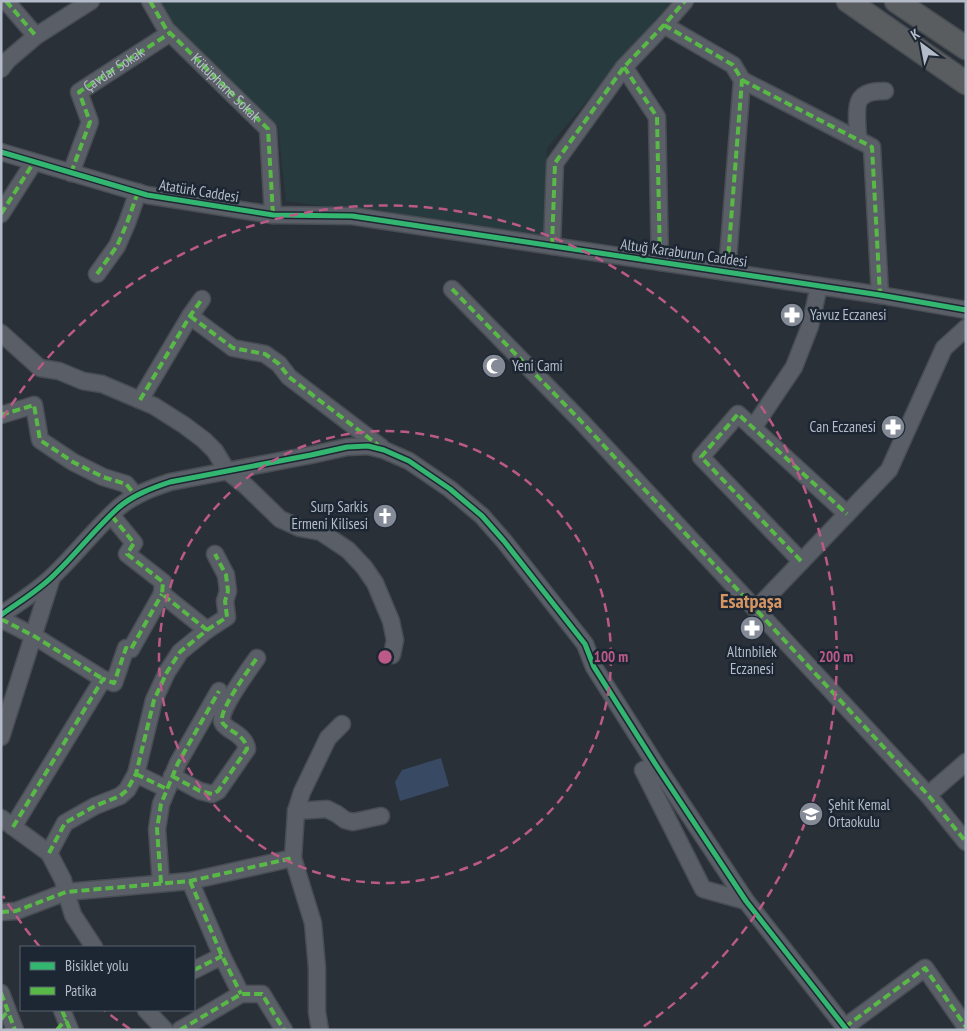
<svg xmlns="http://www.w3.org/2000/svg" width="967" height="1031" font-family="'PT Sans Narrow',sans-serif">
<rect width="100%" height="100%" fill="#2a3038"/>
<path fill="#273a3e" d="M158,1H672L547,148L544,237L286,201L278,127L173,28Z"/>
<path fill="#384963" d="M441,758L449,786L400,801L395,782L402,770Z"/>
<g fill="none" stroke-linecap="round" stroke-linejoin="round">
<g stroke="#484c53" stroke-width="19">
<g id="minor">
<path d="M6,1L36,36"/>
<path id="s1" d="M150,1L166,29L268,129L273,215"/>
<path d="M664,25L733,65L742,80L727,272"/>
<path d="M624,67L657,117L660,262"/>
<path d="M1,69L8,60L36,36L91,1"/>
<path d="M742,80L872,147L880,295"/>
<path d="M858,140C858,130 854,103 862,97C868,91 877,91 885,91"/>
<path d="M1,152L147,195L273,215L352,216L880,295L966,310"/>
<path id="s2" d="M71,173L90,122L79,92L170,33"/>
<path d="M1,214L34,162"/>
<path d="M552,246L555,163L624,67L664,25L685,1"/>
<path d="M97,274L117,246L127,223L138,192"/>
<path d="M452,289L580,420L928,795L966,842"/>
<path d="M190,316L233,348L265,354L279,364L289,377L381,447"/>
<path d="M1,333L40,368L59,371L83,381L102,384L154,406L184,425L204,440L215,451L227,471L246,486L280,519L300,528L321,532L348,550L364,567L375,583L391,621L395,640L392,655"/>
<path d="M140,400L190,316L202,299"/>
<path d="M1,415L34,405L40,440L73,462L103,477L126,484L136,496"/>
<path d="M753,428L794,367L810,326L819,286"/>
<path d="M801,561L701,457L738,414L847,514"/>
<path d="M756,609L889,470L944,348L966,328"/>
<path d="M1,615C19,602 38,591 54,575C76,554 95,529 118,508C133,495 152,488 170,482L311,455L347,447L368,446L384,450L409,461L450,489L482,516L504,541L585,644L594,667L656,765L746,901L847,1030"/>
<path d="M1,619L34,636L103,679"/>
<path d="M207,630L227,617L225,601L228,591L226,575L215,554"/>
<path d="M1,737L52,577"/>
<path d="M656,765L643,770L703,889L746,901"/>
<path d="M136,774L167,789"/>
<path d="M172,776L200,791L212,794L218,791L247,749C246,739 237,734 229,729C226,726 222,725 222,720C220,709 249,669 257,658"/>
<path d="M928,795L966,762"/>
<path d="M296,811L327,809L337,814L345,820L353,822L381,816"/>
<path d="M1,818L49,853L63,880L66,892L73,915L94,947"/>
<path d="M13,827L103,679L114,683L126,648L131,649L162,594"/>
<path d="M49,853L65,823L95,806L120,796L127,790L136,774L154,700L167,672L180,652L207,630L162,594L163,582L127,554L134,543L111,515"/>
<path d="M190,881L222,956L241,994"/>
<path d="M161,883L157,829L161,804L178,763L219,691"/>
<path d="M1,912L16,911L66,892L190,881L293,858"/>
<path d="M194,970L222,956"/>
<path d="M1,993L15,1030"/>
<path d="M62,1010L70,1030"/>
<path d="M146,1010L165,1030"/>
<path d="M845,1027L925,968L966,1027"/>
<path d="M180,1030L241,994H262L284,1030"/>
<path d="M320,1030L317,1012V968L313,923L293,858L296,811L302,792L328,738L342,724"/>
</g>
</g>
<g stroke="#474c53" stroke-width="25">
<g id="highway">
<path d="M848,1L966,83"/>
<path d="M896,1L966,48"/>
</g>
</g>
<use href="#minor" stroke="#5a5e66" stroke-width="16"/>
<use href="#highway" stroke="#5a5d60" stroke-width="22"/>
<g stroke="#58b947" stroke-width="4" stroke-dasharray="8 4" stroke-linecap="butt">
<path d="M6,1L36,36"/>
<path d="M150,1L166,29L268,129L273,215"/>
<path d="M664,25L733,65L742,80L727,272"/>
<path d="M624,67L657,117L660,262"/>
<path d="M742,80L872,147L880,295"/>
<path d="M71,173L90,122L79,92L170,33"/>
<path d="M1,214L34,162"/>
<path d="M552,246L555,163L624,67L664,25L685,1"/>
<path d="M97,274L117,246L127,223L138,192"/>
<path d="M452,289L580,420L928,795L966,842"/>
<path d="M190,316L233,348L265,354L279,364L289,377L378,445"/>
<path d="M140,400L190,316L202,299"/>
<path d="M1,415L34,405L40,440L73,462L103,477L126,484L136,496"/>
<path d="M801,561L701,457L738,414L847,514"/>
<path d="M1,619L34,636L103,679"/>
<path d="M207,630L227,617L225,601L228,591L226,575L215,554"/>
<path d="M136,774L167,789"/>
<path d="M172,776L200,791L212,794L218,791L247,749C246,739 237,734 229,729C226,726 222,725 222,720C220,709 249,669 257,658"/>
<path d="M13,827L103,679L114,683L126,648L131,649L162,594"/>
<path d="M49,853L65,823L95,806L120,796L127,790L136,774L154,700L167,672L180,652L207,630L162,594L163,582L127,554L134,543L111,515"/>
<path d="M190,881L222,956L241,994"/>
<path d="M161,883L157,829L161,804L178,763L219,691"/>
<path d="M1,912L16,911L66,892L190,881L293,858"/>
<path d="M194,970L222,956"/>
<path d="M1,993L15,1030"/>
<path d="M62,1010L70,1030"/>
<path d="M1,1019L8,1011"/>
<path d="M845,1027L925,968L966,1027"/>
<path d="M57,1030L66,1019"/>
<path d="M180,1030L241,994H262L284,1030"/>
</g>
<g stroke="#1d2633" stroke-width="8">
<g id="cycleway">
<path d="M1,152L147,195L273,215L352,216L880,295L966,310"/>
<path d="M1,615C19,602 38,591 54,575C76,554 95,529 118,508C133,495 152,488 170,482L311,455L347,447L368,446L384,450L409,461L450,489L482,516L504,541L585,644L594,667L656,765L746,901L847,1030"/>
</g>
</g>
<use href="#cycleway" stroke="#33b770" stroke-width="5"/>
</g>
<g fill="none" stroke="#bc5a87" stroke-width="2.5" stroke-dasharray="9 6">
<circle cx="385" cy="657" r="226"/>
<path d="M130 1029A451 451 0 0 1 104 1010M40 947A451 451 0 0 1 3 896M3 418A451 451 0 1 1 640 1029"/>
</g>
<defs>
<g id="pharmacy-disc" transform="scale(1.25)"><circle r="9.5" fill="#848b96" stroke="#1d2633"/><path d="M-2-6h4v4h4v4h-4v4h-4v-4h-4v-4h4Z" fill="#fff"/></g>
<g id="mosque-disc" transform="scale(1.25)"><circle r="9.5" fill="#848b96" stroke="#1d2633"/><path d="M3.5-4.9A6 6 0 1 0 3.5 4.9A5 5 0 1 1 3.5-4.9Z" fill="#fff"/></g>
<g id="church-disc" transform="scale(1.25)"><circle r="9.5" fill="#848b96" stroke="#1d2633"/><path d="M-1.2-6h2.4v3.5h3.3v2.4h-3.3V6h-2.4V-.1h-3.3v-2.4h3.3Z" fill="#fff"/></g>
<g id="school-disc" transform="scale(1.25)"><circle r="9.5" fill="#848b96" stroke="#1d2633"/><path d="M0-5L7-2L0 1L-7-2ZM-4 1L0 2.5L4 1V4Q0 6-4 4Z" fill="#fff"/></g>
</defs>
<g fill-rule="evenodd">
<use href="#pharmacy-disc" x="792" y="315"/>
<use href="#mosque-disc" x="494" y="366"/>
<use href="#pharmacy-disc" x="893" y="427"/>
<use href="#church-disc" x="385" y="516"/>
<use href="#pharmacy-disc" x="752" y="628"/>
<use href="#school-disc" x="811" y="814"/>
</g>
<g text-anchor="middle" stroke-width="5" stroke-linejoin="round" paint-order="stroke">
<g font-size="15" fill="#b4bcc9" stroke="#1d2633">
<text dy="5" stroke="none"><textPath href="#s2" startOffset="128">Çavdar Sokak</textPath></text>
<text dy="5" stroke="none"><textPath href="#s1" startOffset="116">Kütüphane Sokak</textPath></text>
<text transform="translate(199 191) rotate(9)" y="5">Atatürk Caddesi</text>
<text transform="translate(684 253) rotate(8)" y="5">Altuğ Karaburun Caddesi</text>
</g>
<g font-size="15" fill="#b4bcc9" stroke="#1d2633" text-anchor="start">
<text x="810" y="320">Yavuz Eczanesi</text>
<text x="512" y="371">Yeni Cami</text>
<text x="876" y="432" text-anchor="end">Can Eczanesi</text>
<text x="368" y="512" text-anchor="end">Surp Sarkis<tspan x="368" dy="17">Ermeni Kilisesi</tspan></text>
<text x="752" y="657" text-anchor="middle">Altınbilek<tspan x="752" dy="17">Eczanesi</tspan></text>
<text x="828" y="810">Şehit Kemal<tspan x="828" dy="17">Ortaokulu</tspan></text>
</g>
<g font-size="20" font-weight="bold" fill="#d59563" stroke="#1d2633">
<text x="751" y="608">Esatpaşa</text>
</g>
</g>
<circle cx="385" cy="657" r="8" fill="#bc5a87" stroke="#1d2633" stroke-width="2.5"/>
<g font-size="15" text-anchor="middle" font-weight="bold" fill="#bc5a87" stroke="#1d2633" stroke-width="5" stroke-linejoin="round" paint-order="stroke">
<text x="611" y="662">100 m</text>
<text x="836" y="662">200 m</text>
</g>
<rect width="967" height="1031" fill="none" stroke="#b4bcc9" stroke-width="5"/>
<rect x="20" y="946" width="175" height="65" fill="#1d2633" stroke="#59626f"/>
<rect x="30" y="962" width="25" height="8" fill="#33b770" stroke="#59626f"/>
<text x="65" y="971" font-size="15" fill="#b4bcc9">Bisiklet yolu</text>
<rect x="30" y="987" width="25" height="8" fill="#58b947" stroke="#59626f"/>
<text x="65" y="996" font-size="15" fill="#b4bcc9">Patika</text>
<g transform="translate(922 45) rotate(328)" stroke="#1d2633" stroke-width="4" paint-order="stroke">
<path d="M0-4L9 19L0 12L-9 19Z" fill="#b4bcc9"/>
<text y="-8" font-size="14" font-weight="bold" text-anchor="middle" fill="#b4bcc9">K</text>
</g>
</svg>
